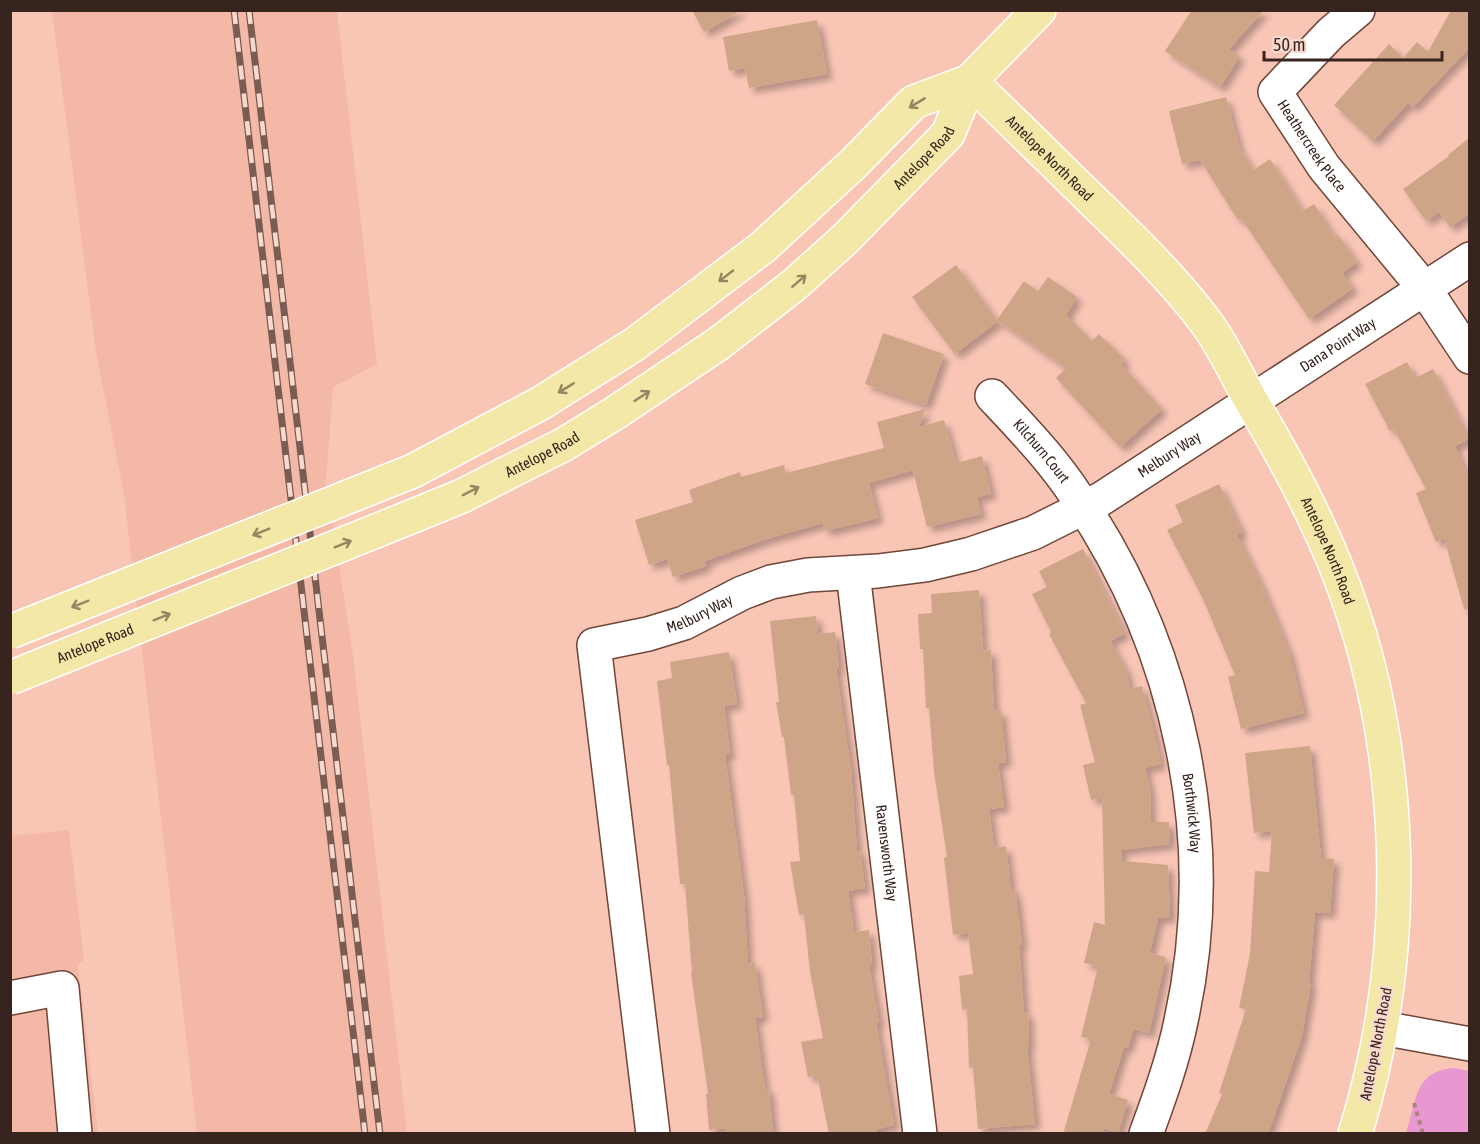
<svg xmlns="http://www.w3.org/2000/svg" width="1480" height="1144" font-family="'Asap Condensed',sans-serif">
<defs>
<filter id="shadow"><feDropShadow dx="5.5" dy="5.5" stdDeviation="3" flood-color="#0004"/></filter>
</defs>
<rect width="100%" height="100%" fill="#f9c6b6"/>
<g fill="#f3b9a6">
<path d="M52,11H337L377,364L333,387L326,482L353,655L407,1133H197L124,494L96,352Z"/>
<path d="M69,830L84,960L78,964L98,1133H11L10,836Z"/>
</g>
<path fill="#e897d0" d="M1454,1068L1469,1071V1133H1406C1417,1102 1413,1071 1454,1068Z"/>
<g fill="#cea587" filter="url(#shadow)">
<path d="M692,10H742L704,32Z"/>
<path d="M1192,10H1264L1229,49L1240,56L1220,87L1165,51Z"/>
<path d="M1451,10H1470V47L1413,107L1408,103L1373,141L1334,105L1389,44L1403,58L1417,42L1428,52Z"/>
<path d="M817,20L827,74L749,88L745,68L729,71L723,37Z"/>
<path d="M1226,97L1239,147L1253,170L1270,159L1303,211L1314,204L1335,237L1338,235L1357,262L1342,273L1353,288L1309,319L1241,218L1238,220L1200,160L1182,164L1169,111Z"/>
<path d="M1470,137V213L1450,227L1439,212L1426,221L1403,189L1449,156L1448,155Z"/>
<path d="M956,265L997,320L1024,281L1038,291L1048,277L1077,297L1066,315L1092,341L1099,334L1125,360L1121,364L1162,409L1120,447L1056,378L1066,368L998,321L955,354L912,297Z"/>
<path d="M883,333L944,354L926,405L865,384Z"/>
<path d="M1407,362L1415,378L1433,369L1469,439L1455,446L1470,482V608L1464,609L1444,538L1436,542L1416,493L1426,489L1394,429L1390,431L1365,384Z"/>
<path d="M925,409L919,427L944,420L956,463L982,456L991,494L977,497L981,514L927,527L913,470L869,483L878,518L825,531L823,523L763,540L705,561L706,566L673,577L667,559L649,565L635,520L693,502L689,490L740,472L741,477L784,465L786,473L884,448L877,422Z"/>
<path d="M1219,484L1242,532L1237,535L1261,584L1289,652L1304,713L1241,729L1228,677L1235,675L1202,597L1167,530L1183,522L1175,505Z"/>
<path d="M1083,549L1125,633L1110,641L1126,670L1130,689L1142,686L1152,724L1161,764L1145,768L1150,790L1151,822H1169L1170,844L1121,850L1122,861L1168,865L1170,918H1158L1150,953L1166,957L1149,1033L1133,1029L1128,1048L1124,1047L1109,1094L1128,1100L1118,1133L1104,1128L1102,1134H1063L1091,1039L1081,1037L1098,966L1084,963L1094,922L1105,925L1102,798L1091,800L1083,765L1095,762L1080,705L1086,703L1049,634L1051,632L1032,594L1047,587L1039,571Z"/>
<path d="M979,590L983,651L991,650L994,711L1001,710L1006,762L998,763L1004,807L989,809L994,848L1006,846L1011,890L1015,889L1022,944L1019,945L1024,1013L1028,1012L1029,1046H1027L1035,1124L978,1129L973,1067L969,1068L967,1009L962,1010L959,976L973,974L968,933L953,935L944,858L947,857L934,772L929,708H926L923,649H920L918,614L932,613L931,594Z"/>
<path d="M816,616L818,634L835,632L839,669H836L851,769L857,851H860L865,888L848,891L854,932L869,930L872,965H869L879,1023H876L894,1125L877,1129V1134H829L817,1075L808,1077L801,1042L823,1038L810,972L804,914L799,915L790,862L800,861L794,795H791L784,737H782L776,702H779L770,621Z"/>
<path d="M729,652L737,704L724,706L730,754L725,755L744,895L748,964L755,963L763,1017L755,1018L765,1089H769L773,1134H726V1128L709,1130L706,1094H708L691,973H692L685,884H680L669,765H667L657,681L672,678L670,662Z"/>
<path d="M1310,746L1321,858L1334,859L1330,913L1315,912L1309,983H1311L1302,1036L1268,1134H1205L1222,1094L1219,1093L1246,1009L1239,1008L1250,954L1255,871L1269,872L1272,831L1254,833L1245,753Z"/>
</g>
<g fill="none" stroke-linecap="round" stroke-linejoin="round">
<g stroke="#704638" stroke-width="36">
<g id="minor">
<path id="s1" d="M1358,10L1331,33L1275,92L1324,167L1424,288L1470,357"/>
<path id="s2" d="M992,396C1022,428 1053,460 1077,497C1180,649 1221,840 1181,1021C1173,1060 1160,1096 1146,1134"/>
<path id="s3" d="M853,573L920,1134"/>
<path d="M10,998L62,988L75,1134"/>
<path d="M1382,1028L1470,1044"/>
<path id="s4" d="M653,1134L594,645L648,634L684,623L742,593L771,582L808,575L878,571L925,565L971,554L1033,533L1101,499L1470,259"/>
</g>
</g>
<g stroke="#fff" stroke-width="36">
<g id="major">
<path id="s5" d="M970,81C1011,120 1051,160 1091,199C1131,238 1171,276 1205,321C1224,346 1237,377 1253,404C1284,456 1312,508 1335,564C1407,741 1412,952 1355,1134"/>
<path d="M413,471L541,403L635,344L763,247L852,165L914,102L970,81"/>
<path id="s6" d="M418,514L462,496L509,472L563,445L615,413L718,344L794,285L845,239L948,134L970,81L1039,10"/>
</g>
</g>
<path stroke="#ab8478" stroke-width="4" stroke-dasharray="4.5 4.5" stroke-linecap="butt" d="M1414,1103L1423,1134"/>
<use href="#minor" stroke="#fff" stroke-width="33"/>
<use href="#major" stroke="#f4e8a8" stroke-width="33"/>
<g stroke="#7b5c53" stroke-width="7">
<g id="rail">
<path d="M234,10L365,1134"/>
<path d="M249,10L380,1134"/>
</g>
</g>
<use href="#rail" stroke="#f8d9cf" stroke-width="4.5" stroke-dasharray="14" stroke-linecap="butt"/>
<g stroke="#fff" stroke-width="36" stroke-linecap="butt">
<g id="major-bridge">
<path d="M10,632L413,471"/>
<path id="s7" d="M10,678L418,514"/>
</g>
</g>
<use href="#major-bridge" stroke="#f4e8a8" stroke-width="33"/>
</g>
<defs><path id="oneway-shaft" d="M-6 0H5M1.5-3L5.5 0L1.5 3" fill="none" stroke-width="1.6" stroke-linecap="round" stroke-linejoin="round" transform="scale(1.5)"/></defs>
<g stroke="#968663">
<use href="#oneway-shaft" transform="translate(917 103) rotate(149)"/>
<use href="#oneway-shaft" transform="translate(726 276) rotate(142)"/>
<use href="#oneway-shaft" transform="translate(799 281) rotate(-41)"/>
<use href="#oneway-shaft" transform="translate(566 388) rotate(149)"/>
<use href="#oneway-shaft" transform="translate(642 396) rotate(-33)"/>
<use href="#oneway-shaft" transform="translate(471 491) rotate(-27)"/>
<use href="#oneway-shaft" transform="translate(261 532) rotate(158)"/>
<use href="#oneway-shaft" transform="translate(343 544) rotate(-22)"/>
<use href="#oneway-shaft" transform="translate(80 604) rotate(158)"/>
<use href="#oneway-shaft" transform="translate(162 617) rotate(-22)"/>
</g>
<g text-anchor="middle" stroke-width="4.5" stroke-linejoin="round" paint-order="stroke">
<g font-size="15" fill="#38241e" stroke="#f8d9cf">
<text dy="5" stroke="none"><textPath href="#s1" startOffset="182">Heathercreek Place</textPath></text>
<text dy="5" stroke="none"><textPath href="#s6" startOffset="624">Antelope Road</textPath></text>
<text dy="5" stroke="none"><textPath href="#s5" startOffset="111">Antelope North Road</textPath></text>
<text dy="5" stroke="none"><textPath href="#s4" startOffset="1308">Dana Point Way</textPath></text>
<text dy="5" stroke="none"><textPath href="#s2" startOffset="74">Kilchurn Court</textPath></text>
<text dy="5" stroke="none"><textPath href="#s6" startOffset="138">Antelope Road</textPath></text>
<text dy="5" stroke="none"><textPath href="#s4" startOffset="1107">Melbury Way</textPath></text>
<text dy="5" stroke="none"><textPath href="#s5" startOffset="597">Antelope North Road</textPath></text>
<text dy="5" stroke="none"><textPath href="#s4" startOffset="603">Melbury Way</textPath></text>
<text dy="5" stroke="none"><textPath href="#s7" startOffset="92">Antelope Road</textPath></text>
<text dy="5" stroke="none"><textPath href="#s2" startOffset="472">Borthwick Way</textPath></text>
<text dy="5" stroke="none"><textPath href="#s3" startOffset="282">Ravensworth Way</textPath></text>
<text transform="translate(1376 1044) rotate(-79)" y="5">Antelope North Road</text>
</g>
</g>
<rect width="1480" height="1144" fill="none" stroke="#38241e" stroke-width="24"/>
<path d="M1264 51v9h178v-9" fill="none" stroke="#38241e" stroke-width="3"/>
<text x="1273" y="51" font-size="18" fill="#38241e" stroke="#f8d9cf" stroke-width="4.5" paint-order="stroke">50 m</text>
</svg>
